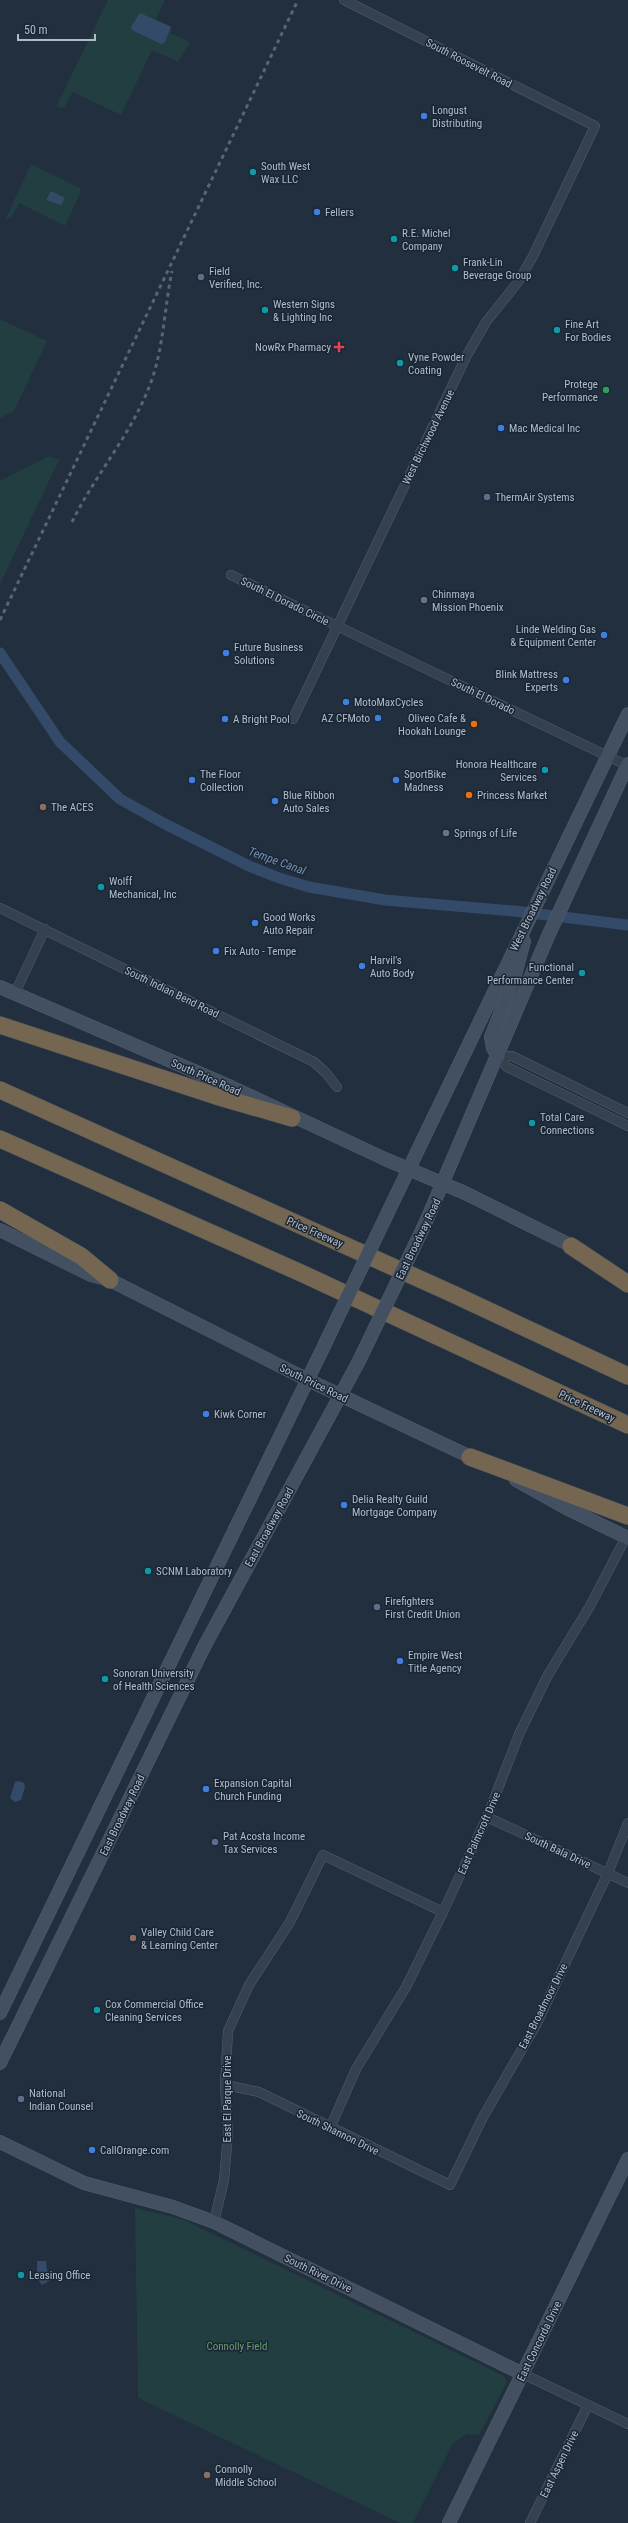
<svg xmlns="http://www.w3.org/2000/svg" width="628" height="2523" font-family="'Roboto Condensed',sans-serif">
<rect width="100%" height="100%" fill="#212f3f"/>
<g fill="#233e40">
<path d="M108,0H165L156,19L172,27L170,33L190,42L178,62L152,50L121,115L73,92L64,108L56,107Z"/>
<path d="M31,164L80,188L81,191L65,226L19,203L12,216L5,220Z"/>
<path d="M0,319L47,341L14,411L0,418Z"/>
<path d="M49,456L59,460L0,584V481Z"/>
<path d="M135,2208L182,2219L504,2376L507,2382L479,2435L467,2434L453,2443L413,2523H400L138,2398Z"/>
</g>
<g fill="#334b68">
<path d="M140,13L171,27L165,42L161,44L132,30L131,27Z"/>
<path d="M51,191L65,198L61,205L46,200Z"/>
<path d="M19,1781L24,1783L25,1787L21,1800L15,1802L10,1798L15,1782Z"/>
<path d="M37,2261H46L47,2270L52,2279L42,2285L37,2277Z"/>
</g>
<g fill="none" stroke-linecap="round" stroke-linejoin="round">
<path stroke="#334b68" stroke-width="11" d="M0,653L60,742L120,799L165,824L249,866L279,878L309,887L385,900L514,911L628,925"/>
<g stroke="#535f6d" stroke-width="10">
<g id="street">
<path d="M231,575L628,766"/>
<path d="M293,719L466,357L486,322L518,282L533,256L595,126L344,0"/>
<path d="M0,908L314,1062L326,1073L337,1087"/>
<path d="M15,993L45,929"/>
<path d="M498,1056L507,1067L628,1126"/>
<path d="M498,1056H512L628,1113"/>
<path d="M487,1817L628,1883"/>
<path d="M225,2085L259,2092L450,2185L483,2117L536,2025L608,1873L628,1823"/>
<path d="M330,2128L356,2069L406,1987L443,1912L487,1817L520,1732L548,1675L590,1606L626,1537"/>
<path d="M214,2222L224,2180L228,2134L225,2085L228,2031L249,1985L290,1922L323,1855L443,1912"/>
<path d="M523,2374L628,2424"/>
<path d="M530,2523L588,2405"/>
</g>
</g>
<g stroke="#535f6d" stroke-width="14">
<g id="secondary">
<path d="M0,987L231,1087L385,1159L465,1193L580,1250"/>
<path d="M498,1056L493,1048L491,1037L515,975L524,941"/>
<path d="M390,1208L628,714"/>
<path d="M425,1224L549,934L628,764"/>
<path d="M0,1230L91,1275L110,1280L308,1380L479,1461"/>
<path d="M516,1480L566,1508L628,1538"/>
<path d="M0,2013L324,1346"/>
<path d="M0,2063L204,1647L359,1361"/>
<path d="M0,2142L84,2183L173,2207L214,2222L523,2374"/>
<path d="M449,2523L628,2159"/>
</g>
</g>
<g stroke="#404c5a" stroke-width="18">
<g id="highway">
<path d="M0,1025L216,1096L292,1118"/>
<path d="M0,1090L453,1294L628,1376"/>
<path d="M0,1139L301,1273L628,1425"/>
<path d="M0,1210L81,1256L110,1280"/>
<path d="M571,1246L628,1284"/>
<path d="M470,1457L628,1516"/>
</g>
</g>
<use href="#street" stroke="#35414f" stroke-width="9"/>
<use href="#secondary" stroke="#435062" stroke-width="13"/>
<use href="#highway" stroke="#756652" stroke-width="17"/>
<g stroke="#576576" stroke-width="3" stroke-dasharray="4 4" stroke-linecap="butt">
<path d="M72,522C97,471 137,428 154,373C164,340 165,304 172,271"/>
<path d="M0,620L298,0"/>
</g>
<g stroke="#535f6d" stroke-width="14" stroke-linecap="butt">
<g id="secondary-bridge">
<path d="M324,1346L390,1208"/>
<path d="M359,1361L425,1224"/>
</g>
</g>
<use href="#secondary-bridge" stroke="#435062" stroke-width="13"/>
</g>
<g fill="#3f7fe0" stroke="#1a2634" stroke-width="1.5">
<circle cx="424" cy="116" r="4"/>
<circle cx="317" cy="212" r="4"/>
<circle cx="501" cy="428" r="4"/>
<circle cx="604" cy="635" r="4"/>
<circle cx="226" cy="653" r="4"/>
<circle cx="566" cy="680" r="4"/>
<circle cx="346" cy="702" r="4"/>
<circle cx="378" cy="718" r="4"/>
<circle cx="225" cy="719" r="4"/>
<circle cx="192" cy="780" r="4"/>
<circle cx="396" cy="780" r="4"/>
<circle cx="275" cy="801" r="4"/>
<circle cx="255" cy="923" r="4"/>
<circle cx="216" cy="951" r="4"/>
<circle cx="362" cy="966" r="4"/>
<circle cx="206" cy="1414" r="4"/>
<circle cx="344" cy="1505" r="4"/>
<circle cx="400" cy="1661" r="4"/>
<circle cx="206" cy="1789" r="4"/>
<circle cx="92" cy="2150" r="4"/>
</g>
<g fill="#0f9aa8" stroke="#1a2634" stroke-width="1.5">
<circle cx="253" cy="172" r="4"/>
<circle cx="394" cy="239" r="4"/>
<circle cx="455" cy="268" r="4"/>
<circle cx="265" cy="310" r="4"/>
<circle cx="557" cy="330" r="4"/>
<circle cx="400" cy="363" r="4"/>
<circle cx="545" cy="770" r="4"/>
<circle cx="101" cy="887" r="4"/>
<circle cx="582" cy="973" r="4"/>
<circle cx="532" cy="1123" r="4"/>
<circle cx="148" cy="1571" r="4"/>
<circle cx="105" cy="1679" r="4"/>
<circle cx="97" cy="2010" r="4"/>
<circle cx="21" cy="2275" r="4"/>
</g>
<g fill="#5c6f8a" stroke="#1a2634" stroke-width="1.5">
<circle cx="201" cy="277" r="4"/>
<circle cx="487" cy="497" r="4"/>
<circle cx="377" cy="1607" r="4"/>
<circle cx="215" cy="1842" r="4"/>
<circle cx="21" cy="2099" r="4"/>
</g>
<path fill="#e0444e" stroke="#1a2634" stroke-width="1.5" d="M337 341h4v4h4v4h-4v4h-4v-4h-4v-4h4z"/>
<circle fill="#2e9e5b" stroke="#1a2634" stroke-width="1.5" cx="606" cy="390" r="4"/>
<g fill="#6b7280" stroke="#1a2634" stroke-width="1.5">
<circle cx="424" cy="600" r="4"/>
<circle cx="446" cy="833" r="4"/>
</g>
<g fill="#e8710a" stroke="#1a2634" stroke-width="1.5">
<circle cx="474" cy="724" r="4"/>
<circle cx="469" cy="795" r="4"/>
</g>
<g fill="#8d6e63" stroke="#1a2634" stroke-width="1.5">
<circle cx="43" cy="807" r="4"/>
<circle cx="133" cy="1938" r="4"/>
<circle cx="207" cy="2475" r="4"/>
</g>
<g text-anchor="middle" stroke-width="3" stroke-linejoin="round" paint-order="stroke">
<g font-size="11" fill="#b1bcca" stroke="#1a2634">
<text transform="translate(469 63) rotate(27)" y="4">South Roosevelt Road</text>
<text transform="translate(428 437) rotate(-64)" y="4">West Birchwood Avenue</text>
<text transform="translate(285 601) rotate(26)" y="4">South El Dorado Circle</text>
<text transform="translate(483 696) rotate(26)" y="4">South El Dorado</text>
<text transform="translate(533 909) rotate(-64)" y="4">West Broadway Road</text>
<text transform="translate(172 992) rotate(26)" y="4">South Indian Bend Road</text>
<text transform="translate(206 1077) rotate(24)" y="4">South Price Road</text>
<text transform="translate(315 1232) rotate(24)" y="4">Price Freeway</text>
<text transform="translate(418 1239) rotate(-64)" y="4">East Broadway Road</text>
<text transform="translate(314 1383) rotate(26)" y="4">South Price Road</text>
<text transform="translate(587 1406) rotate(25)" y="4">Price Freeway</text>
<text transform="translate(269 1527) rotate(-61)" y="4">East Broadway Road</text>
<text transform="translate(122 1815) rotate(-64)" y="4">East Broadway Road</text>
<text transform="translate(479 1833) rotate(-66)" y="4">East Palmcroft Drive</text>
<text transform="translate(558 1850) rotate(25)" y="4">South Bala Drive</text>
<text transform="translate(543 2006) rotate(-63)" y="4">East Broadmoor Drive</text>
<text transform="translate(227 2099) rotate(-90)" y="4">East El Parque Drive</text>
<text transform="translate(338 2132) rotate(26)" y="4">South Shannon Drive</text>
<text transform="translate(318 2273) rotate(26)" y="4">South River Drive</text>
<text transform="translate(539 2341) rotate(-64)" y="4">East Concorda Drive</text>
<text transform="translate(559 2464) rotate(-64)" y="4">East Aspen Drive</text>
</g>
<g font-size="11" fill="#b1bcca" stroke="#1a2634" text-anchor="start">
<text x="432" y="114">Longust<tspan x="432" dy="13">Distributing</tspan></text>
<text x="261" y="170">South West<tspan x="261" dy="13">Wax LLC</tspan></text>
<text x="325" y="216">Fellers</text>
<text x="402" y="237">R.E. Michel<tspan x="402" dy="13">Company</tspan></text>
<text x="463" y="266">Frank-Lin<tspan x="463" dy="13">Beverage Group</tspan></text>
<text x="209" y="275">Field<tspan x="209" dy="13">Verified, Inc.</tspan></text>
<text x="273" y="308">Western Signs<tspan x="273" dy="13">&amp; Lighting Inc</tspan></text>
<text x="565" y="328">Fine Art<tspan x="565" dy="13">For Bodies</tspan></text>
<text x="331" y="351" text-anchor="end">NowRx Pharmacy</text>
<text x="408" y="361">Vyne Powder<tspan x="408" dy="13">Coating</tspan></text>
<text x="598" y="388" text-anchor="end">Protege<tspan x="598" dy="13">Performance</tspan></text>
<text x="509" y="432">Mac Medical Inc</text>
<text x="495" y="501">ThermAir Systems</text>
<text x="432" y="598">Chinmaya<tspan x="432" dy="13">Mission Phoenix</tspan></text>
<text x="596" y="633" text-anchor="end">Linde Welding Gas<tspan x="596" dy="13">&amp; Equipment Center</tspan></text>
<text x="234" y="651">Future Business<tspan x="234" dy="13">Solutions</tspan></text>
<text x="558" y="678" text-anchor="end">Blink Mattress<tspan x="558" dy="13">Experts</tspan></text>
<text x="354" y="706">MotoMaxCycles</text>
<text x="370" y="722" text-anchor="end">AZ CFMoto</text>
<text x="466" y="722" text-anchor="end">Oliveo Cafe &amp;<tspan x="466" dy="13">Hookah Lounge</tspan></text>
<text x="233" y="723">A Bright Pool</text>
<text x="537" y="768" text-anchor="end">Honora Healthcare<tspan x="537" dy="13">Services</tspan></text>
<text x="200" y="778">The Floor<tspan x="200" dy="13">Collection</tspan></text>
<text x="404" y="778">SportBike<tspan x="404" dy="13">Madness</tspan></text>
<text x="283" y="799">Blue Ribbon<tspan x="283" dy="13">Auto Sales</tspan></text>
<text x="477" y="799">Princess Market</text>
<text x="51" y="811">The ACES</text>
<text x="454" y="837">Springs of Life</text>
<text x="109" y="885">Wolff<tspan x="109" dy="13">Mechanical, Inc</tspan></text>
<text x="263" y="921">Good Works<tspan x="263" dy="13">Auto Repair</tspan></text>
<text x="224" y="955">Fix Auto - Tempe</text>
<text x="370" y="964">Harvil's<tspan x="370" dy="13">Auto Body</tspan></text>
<text x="574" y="971" text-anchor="end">Functional<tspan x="574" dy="13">Performance Center</tspan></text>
<text x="540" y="1121">Total Care<tspan x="540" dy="13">Connections</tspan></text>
<text x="214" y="1418">Kiwk Corner</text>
<text x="352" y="1503">Delia Realty Guild<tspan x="352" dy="13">Mortgage Company</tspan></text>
<text x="156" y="1575">SCNM Laboratory</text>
<text x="385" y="1605">Firefighters<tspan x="385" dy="13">First Credit Union</tspan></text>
<text x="408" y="1659">Empire West<tspan x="408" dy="13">Title Agency</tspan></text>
<text x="113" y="1677">Sonoran University<tspan x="113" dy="13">of Health Sciences</tspan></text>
<text x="214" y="1787">Expansion Capital<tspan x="214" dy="13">Church Funding</tspan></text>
<text x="223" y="1840">Pat Acosta Income<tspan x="223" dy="13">Tax Services</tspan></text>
<text x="141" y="1936">Valley Child Care<tspan x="141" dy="13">&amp; Learning Center</tspan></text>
<text x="105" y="2008">Cox Commercial Office<tspan x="105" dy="13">Cleaning Services</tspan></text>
<text x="29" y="2097">National<tspan x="29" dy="13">Indian Counsel</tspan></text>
<text x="100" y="2154">CallOrange.com</text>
<text x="29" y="2279">Leasing Office</text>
<text x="215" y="2473">Connolly<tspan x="215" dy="13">Middle School</tspan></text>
</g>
<g font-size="11" fill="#669d70" stroke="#1a2634">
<text x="237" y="2350">Connolly Field</text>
</g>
<g font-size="12" font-style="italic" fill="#7693b4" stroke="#1a2634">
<text transform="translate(277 861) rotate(20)" y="4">Tempe Canal</text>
</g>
</g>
<path d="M18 34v6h77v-6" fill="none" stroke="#b1bcca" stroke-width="2"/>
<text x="24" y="34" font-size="12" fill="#b1bcca" stroke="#1a2634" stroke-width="3" paint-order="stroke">50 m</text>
</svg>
